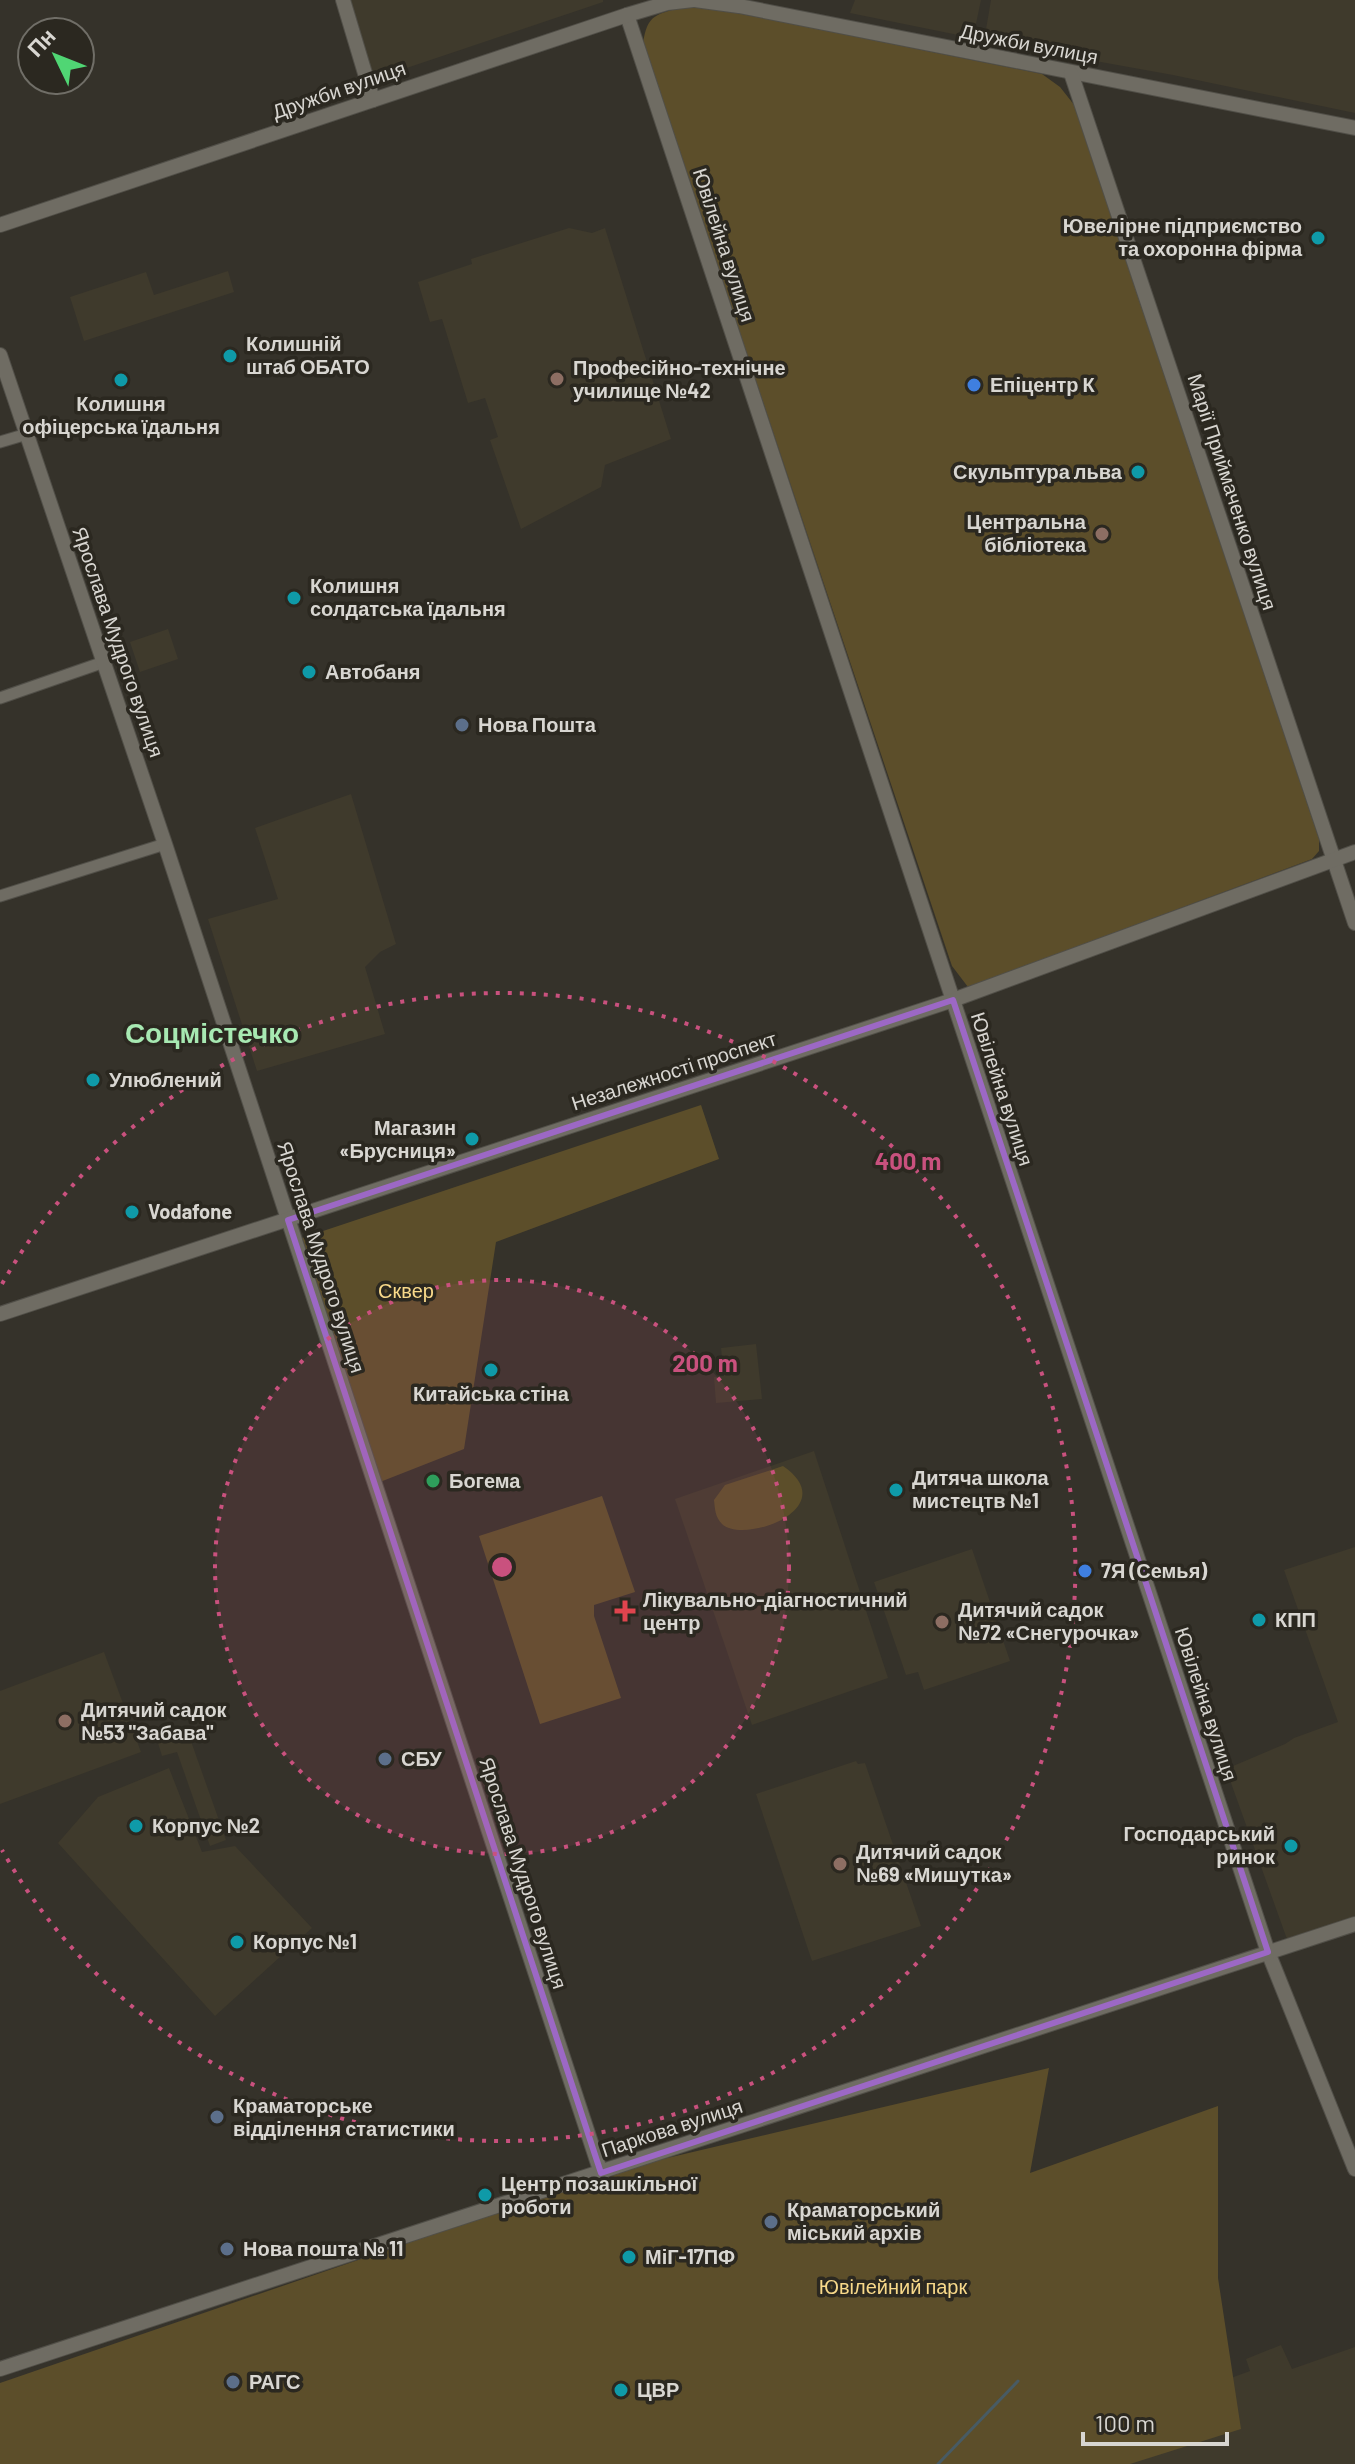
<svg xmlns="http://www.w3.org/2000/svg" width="1355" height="2464" font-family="Barlow,sans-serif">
<rect width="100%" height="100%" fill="#35322a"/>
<g fill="#3f3a2c">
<path d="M346,0H603V2L368,81Z"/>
<path d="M855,0H981L973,38L850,13Z"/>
<path d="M991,0H1355V113L1173,75L984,41Z"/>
<path d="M569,228L592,233L605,228L671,439L605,465L601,487L521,529L490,440L498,437L485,398L468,403L442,319L430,322L418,282L472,264L471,259Z"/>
<path d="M228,271L234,292L84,341L70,297L146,272L154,295Z"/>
<path d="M168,629L178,659L140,672L130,642Z"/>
<path d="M351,794L396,944L380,952L365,967L385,1034L257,1071L208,919L278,899L255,828Z"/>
<path d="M756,1344L762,1399L716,1403L714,1377L724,1376L721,1348Z"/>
<path d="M814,1451L888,1678L752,1725L675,1499Z"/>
<path d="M1355,1547V1919L1288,1942L1226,1769L1285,1744L1294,1738L1338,1722L1284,1570Z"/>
<path d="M972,1549L1010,1661L924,1690L918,1672L906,1675L874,1582Z"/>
<path d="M104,1652L141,1752L0,1804V1691Z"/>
<path d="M187,1730L226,1840L210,1846L177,1752L162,1756L157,1740Z"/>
<path d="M856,1761L858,1764L865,1763L921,1926L812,1961L756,1794Z"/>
<path d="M169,1768L202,1852L235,1846L312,1928L215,2016L58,1843L98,1797Z"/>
<path d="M1281,2345L1292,2369L1355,2347V2464H1106L1220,2382L1250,2371L1246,2359Z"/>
</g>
<g fill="#5c4e2a">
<path d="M682,7H707L1042,74L1060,87L1075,106L1319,839V851L1312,859L968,987L952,966L643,44C647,14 656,15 682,7Z"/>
<path d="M701,1105L719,1159L496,1242L464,1449L380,1482L302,1238Z"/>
<path d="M783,1466C844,1508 744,1545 722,1524C715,1517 715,1509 714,1500L725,1485Z"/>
<path d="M602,1496L635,1592L594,1605V1616L621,1698L540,1724L479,1536Z"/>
<path d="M1049,2068L1030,2173L1218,2106V2278L1241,2429L1130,2464H0V2383L629,2167Z"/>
</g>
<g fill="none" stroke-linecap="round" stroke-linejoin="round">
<path stroke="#485b64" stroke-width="3" d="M938,2464L1018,2381"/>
<g stroke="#514f48" stroke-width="13">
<g id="minor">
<path d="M0,442L27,434"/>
<path d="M0,698L104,662"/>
<path d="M0,896L165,844"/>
</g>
</g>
<g stroke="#514f48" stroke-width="16">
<g id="tertiary">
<path d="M343,0L373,100"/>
<path d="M695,0L739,6L1355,128"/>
<path d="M627,15L1268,1952L1355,2169"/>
<path d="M1071,73L1355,923"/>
<path d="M0,225L627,15L667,3L693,0"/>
<path d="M0,355L165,844L601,2173"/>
<path d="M0,1314L953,1000L1355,852"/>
<path d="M0,2369L1355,1924"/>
</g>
</g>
<use href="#minor" stroke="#6f6c63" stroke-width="11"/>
<use href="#tertiary" stroke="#6f6c63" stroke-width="14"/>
</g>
<path fill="none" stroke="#9c68c5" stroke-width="6" stroke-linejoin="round" d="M953,1000L1268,1952L601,2173L288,1220Z"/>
<circle cx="502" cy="1567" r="287" fill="#c9517e" fill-opacity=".12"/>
<g fill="none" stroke="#c9517e" stroke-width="4" stroke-dasharray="4 8">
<circle cx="502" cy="1567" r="287"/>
<path d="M2 1284A574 574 0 1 1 2 1850"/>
</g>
<g fill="#0f9aa8" stroke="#2b2820" stroke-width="3">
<circle cx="1318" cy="238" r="8"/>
<circle cx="230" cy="356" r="8"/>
<circle cx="121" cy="380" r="8"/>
<circle cx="1138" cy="472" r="8"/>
<circle cx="294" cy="598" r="8"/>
<circle cx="309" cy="672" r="8"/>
<circle cx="93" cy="1080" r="8"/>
<circle cx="472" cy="1139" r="8"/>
<circle cx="132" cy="1212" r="8"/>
<circle cx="491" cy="1370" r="8"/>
<circle cx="896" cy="1490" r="8"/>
<circle cx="1259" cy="1620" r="8"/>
<circle cx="136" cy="1826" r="8"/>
<circle cx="1291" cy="1846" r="8"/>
<circle cx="237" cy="1942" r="8"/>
<circle cx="485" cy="2195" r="8"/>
<circle cx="629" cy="2257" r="8"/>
<circle cx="621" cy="2390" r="8"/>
</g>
<g fill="#8d6e63" stroke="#2b2820" stroke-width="3">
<circle cx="557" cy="379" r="8"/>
<circle cx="1102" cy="534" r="8"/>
<circle cx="942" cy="1622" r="8"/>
<circle cx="65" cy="1721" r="8"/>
<circle cx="840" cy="1864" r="8"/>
</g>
<g fill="#3f7fe0" stroke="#2b2820" stroke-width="3">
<circle cx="974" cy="385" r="8"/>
<circle cx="1085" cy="1571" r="8"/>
</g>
<g fill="#5c6f8a" stroke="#2b2820" stroke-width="3">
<circle cx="462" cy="725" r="8"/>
<circle cx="385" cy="1759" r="8"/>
<circle cx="217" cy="2117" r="8"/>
<circle cx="771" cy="2222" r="8"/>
<circle cx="227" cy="2249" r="8"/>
<circle cx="233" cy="2382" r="8"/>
</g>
<circle fill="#2e9e5b" stroke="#2b2820" stroke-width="3" cx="433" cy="1481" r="8"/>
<path fill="#e0444e" stroke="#2b2820" stroke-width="3" d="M621 1599h8v8h8v8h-8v8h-8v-8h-8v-8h8z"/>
<g text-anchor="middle" stroke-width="7" stroke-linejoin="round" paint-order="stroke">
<g font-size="20" fill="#d8d6d1" stroke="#2b2820">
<text transform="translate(1029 44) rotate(11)" y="7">Дружби вулиця</text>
<text transform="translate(339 90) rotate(-19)" y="7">Дружби вулиця</text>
<text transform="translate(724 245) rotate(72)" y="7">Ювілейна вулиця</text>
<text transform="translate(1232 492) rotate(72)" y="7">Марії Приймаченко вулиця</text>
<text transform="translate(118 642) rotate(71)" y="7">Ярослава Мудрого вулиця</text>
<text transform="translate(674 1071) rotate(-18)" y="7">Незалежності проспект</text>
<text transform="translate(1002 1089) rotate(72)" y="7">Ювілейна вулиця</text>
<text transform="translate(321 1257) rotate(72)" y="7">Ярослава Мудрого вулиця</text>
<text transform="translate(1206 1704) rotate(72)" y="7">Ювілейна вулиця</text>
<text transform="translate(523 1873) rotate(72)" y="7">Ярослава Мудрого вулиця</text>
<text transform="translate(672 2128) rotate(-18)" y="7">Паркова вулиця</text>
</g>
<g font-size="20" font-weight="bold" fill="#d8d6d1" stroke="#2b2820" text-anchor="start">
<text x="1302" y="233" text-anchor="end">Ювелірне підприємство<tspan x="1302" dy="23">та охоронна фірма</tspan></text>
<text x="246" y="351">Колишній<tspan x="246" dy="23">штаб ОБАТО</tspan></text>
<text x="573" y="375">Професійно-технічне<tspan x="573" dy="23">училище №42</tspan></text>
<text x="990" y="392">Епіцентр К</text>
<text x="121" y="411" text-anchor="middle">Колишня<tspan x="121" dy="23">офіцерська їдальня</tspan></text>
<text x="1122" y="479" text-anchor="end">Скульптура льва</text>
<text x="1086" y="529" text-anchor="end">Центральна<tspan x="1086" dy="23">бібліотека</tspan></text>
<text x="310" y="593">Колишня<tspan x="310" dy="23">солдатська їдальня</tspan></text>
<text x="325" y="679">Автобаня</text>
<text x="478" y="732">Нова Пошта</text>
<text x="109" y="1087">Улюблений</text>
<text x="456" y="1135" text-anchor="end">Магазин<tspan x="456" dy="23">«Брусниця»</tspan></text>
<text x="148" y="1219">Vodafone</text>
<text x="491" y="1401" text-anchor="middle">Китайська стіна</text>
<text x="912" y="1485">Дитяча школа<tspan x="912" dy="23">мистецтв №1</tspan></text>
<text x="449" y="1488">Богема</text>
<text x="1101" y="1578">7Я (Семья)</text>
<text x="643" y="1607">Лікувально-діагностичний<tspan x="643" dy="23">центр</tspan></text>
<text x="958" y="1617">Дитячий садок<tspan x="958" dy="23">№72 «Снегурочка»</tspan></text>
<text x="1275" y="1627">КПП</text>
<text x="81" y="1717">Дитячий садок<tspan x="81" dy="23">№53 "Забава"</tspan></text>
<text x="401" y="1766">СБУ</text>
<text x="152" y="1833">Корпус №2</text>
<text x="1275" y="1841" text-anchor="end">Господарський<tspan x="1275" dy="23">ринок</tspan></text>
<text x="856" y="1859">Дитячий садок<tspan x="856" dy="23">№69 «Мишутка»</tspan></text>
<text x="253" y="1949">Корпус №1</text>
<text x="233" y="2113">Краматорське<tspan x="233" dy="23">відділення статистики</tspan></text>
<text x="501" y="2191">Центр позашкільної<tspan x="501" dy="23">роботи</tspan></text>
<text x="787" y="2217">Краматорський<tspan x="787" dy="23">міський архів</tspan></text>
<text x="243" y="2256">Нова пошта № 11</text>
<text x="645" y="2264">МіГ-17ПФ</text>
<text x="249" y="2389">РАГС</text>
<text x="637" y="2397">ЦВР</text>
</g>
<g font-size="20" fill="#f8d98a" stroke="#2b2820">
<text x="406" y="1298">Сквер</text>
<text x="893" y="2294">Ювілейний парк</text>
</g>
<g font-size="28" font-weight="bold" fill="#a7e9b2" stroke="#2b2820">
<text x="212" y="1043">Соцмістечко</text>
</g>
</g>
<circle cx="502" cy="1567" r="12" fill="#c9517e" stroke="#2b2820" stroke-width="4"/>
<g font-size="24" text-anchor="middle" font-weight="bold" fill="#c9517e" stroke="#2b2820" stroke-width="7" stroke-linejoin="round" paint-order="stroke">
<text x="908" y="1170">400 m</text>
<text x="705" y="1372">200 m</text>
</g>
<g transform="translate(56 56) rotate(313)"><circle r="38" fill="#2b2820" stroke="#706e67" stroke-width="2"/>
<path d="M0-6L14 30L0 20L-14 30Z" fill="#50d674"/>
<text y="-12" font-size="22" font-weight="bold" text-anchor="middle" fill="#d8d6d1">Пн</text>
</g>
<path d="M1083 2432v12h144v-12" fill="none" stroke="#d8d6d1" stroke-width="4"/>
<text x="1095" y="2432" font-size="24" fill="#d8d6d1" stroke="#2b2820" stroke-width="6" paint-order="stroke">100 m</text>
</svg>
